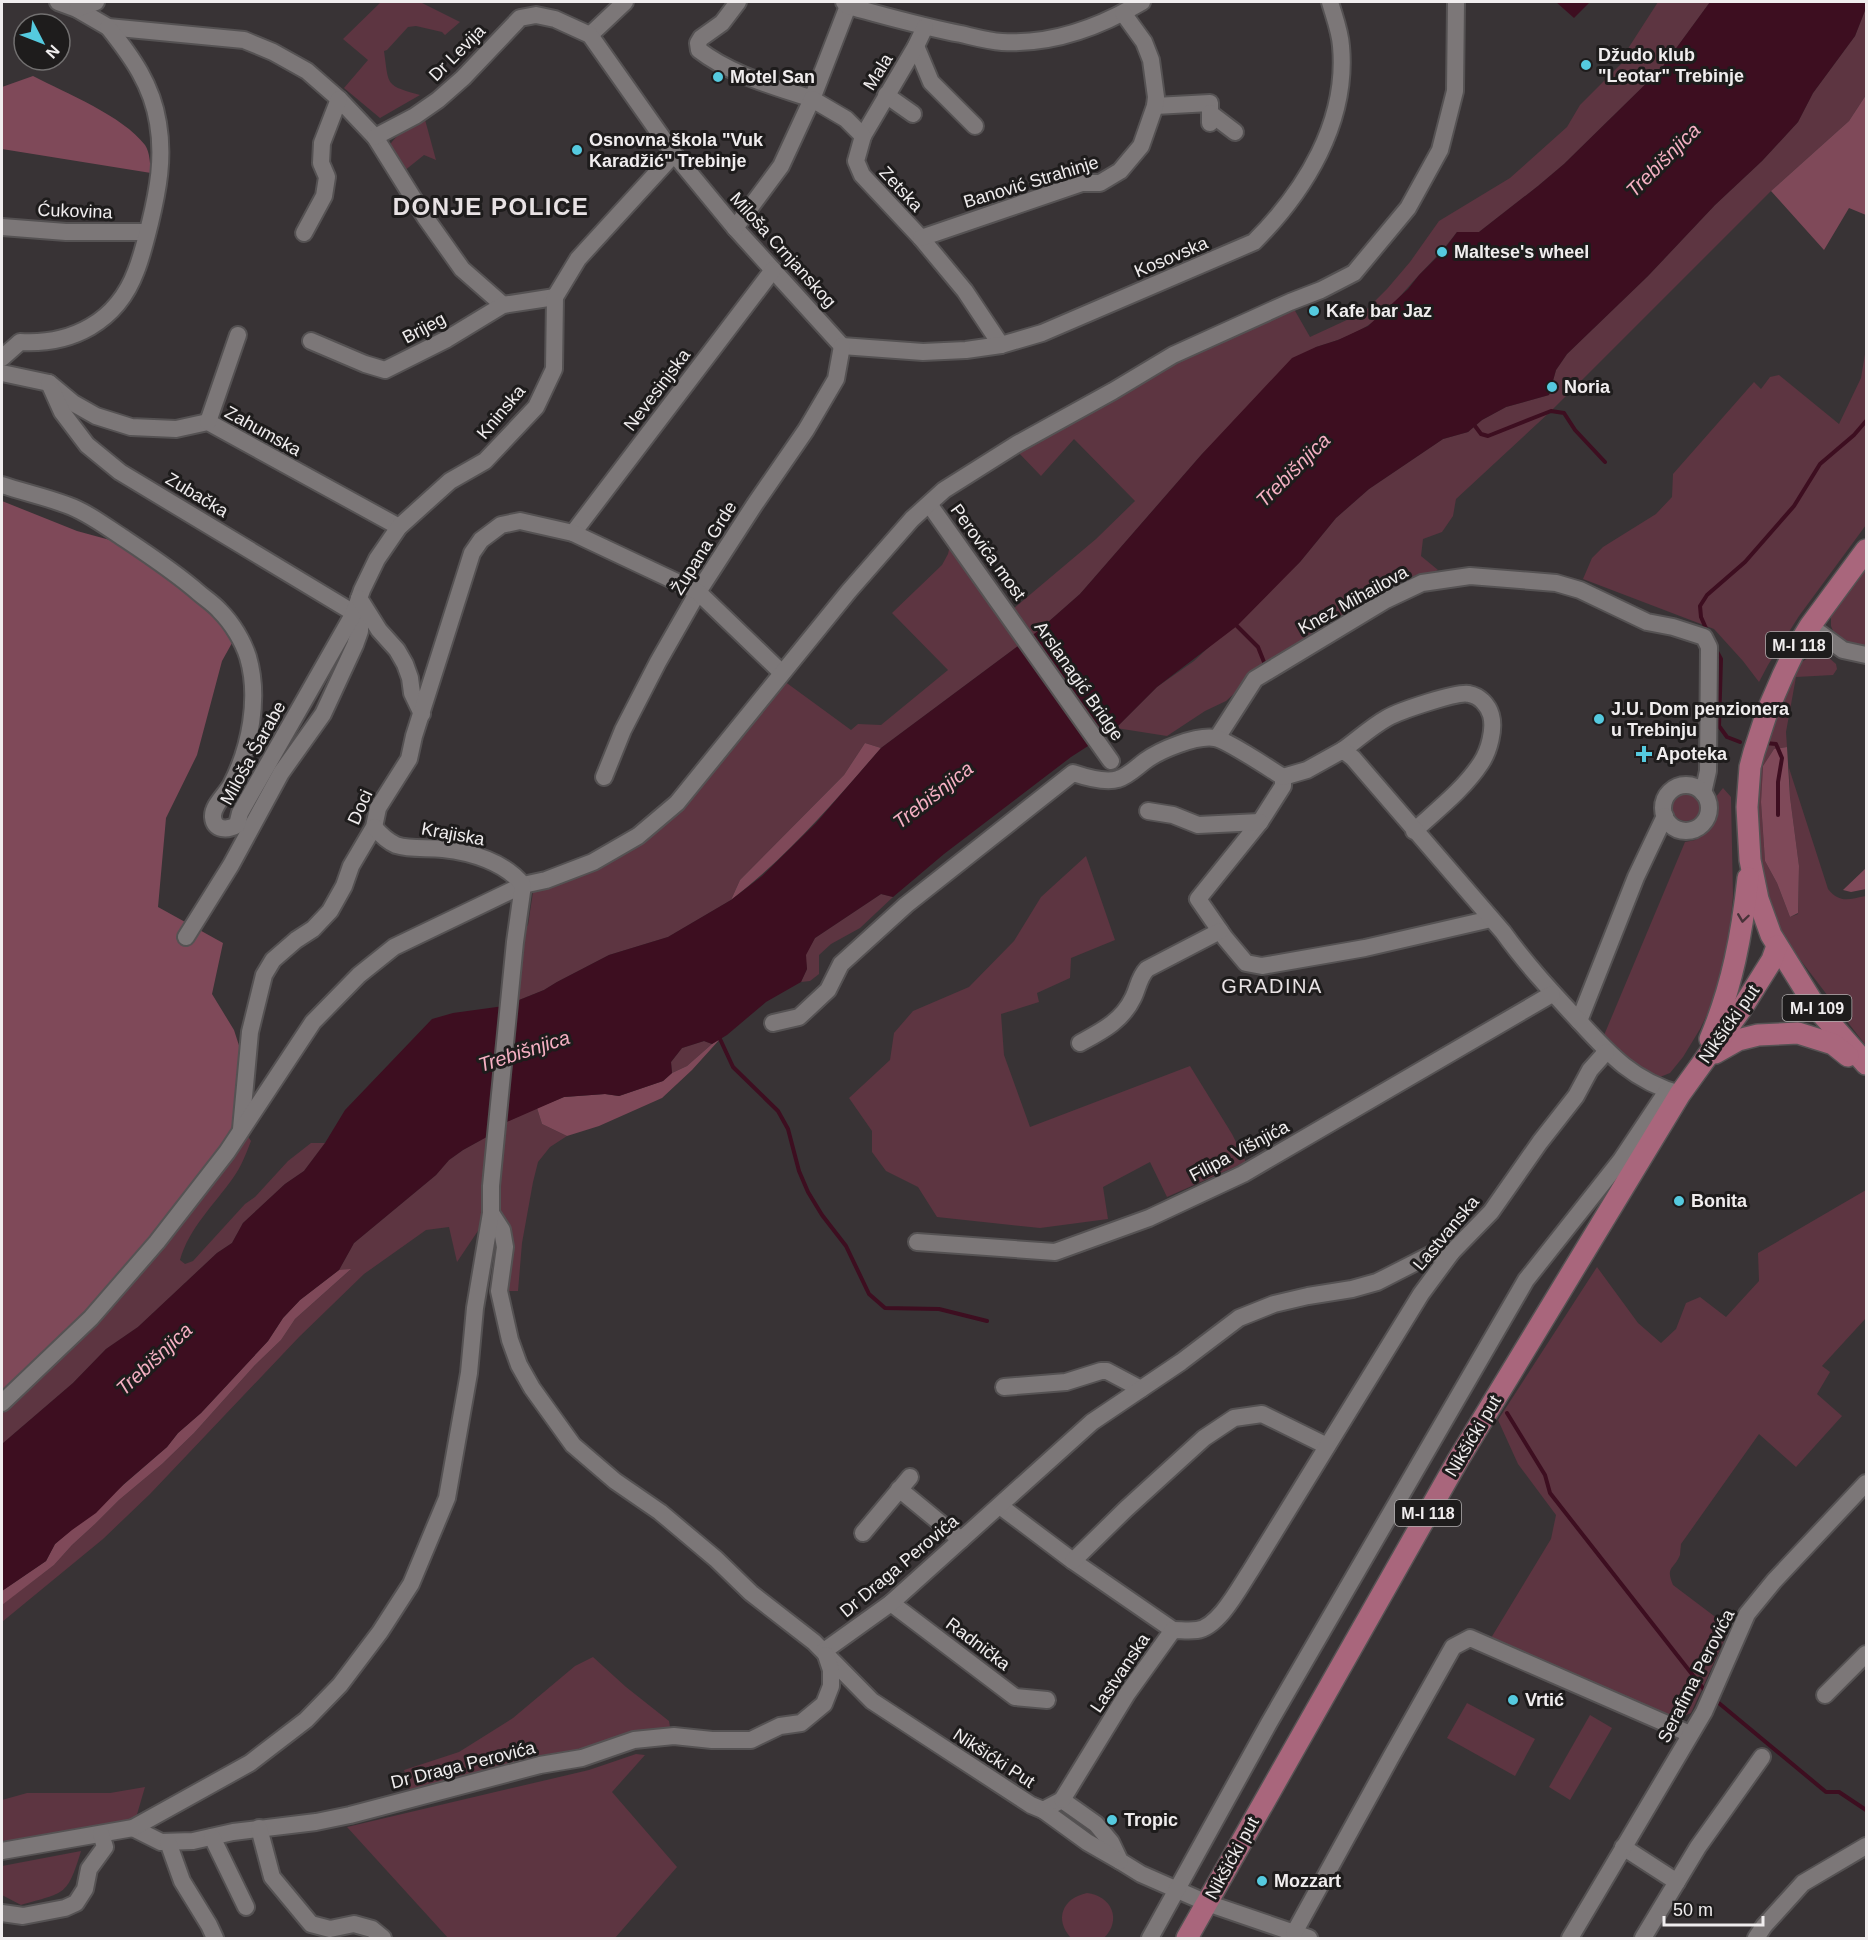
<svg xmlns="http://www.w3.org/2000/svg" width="1868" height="1940" font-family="Helvetica,sans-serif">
<rect width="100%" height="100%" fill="#383335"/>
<g fill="#5d3541">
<path d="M381,2H420L460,22L445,35L442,32L416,26L408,27L387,50L384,51C389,86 385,85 420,95L380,118L344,88L368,60L343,39Z"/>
<path d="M1658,2H1710L1661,69L1564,164L1538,186L1479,232H1457C1445,248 1433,260 1420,274C1404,291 1387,314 1367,326C1351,336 1333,342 1316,347L1202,454L1080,594L1038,631L881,748L865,743L844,775L740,880L731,900L668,937L609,955L557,982L544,990L514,1002L523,931L528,925L533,892L541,886L641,841L668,822L784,681L851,730L858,724L881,725L948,670L892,613L942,565L948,554L951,541L1006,615L1096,539L1135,501L1074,439L1041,476L1016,450L1173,355L1290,302L1310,337L1364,312L1387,289L1410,262L1439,221L1510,178L1567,127L1580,105L1624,61L1629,47Z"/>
<path d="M1866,8V95L1849,121L1771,191L1551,411L1456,499L1453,516L1442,532L1423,539L1421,556L1438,570L1399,587L1256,674L1226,701L1205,711L1167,736L1116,728L1157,687L1194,661L1300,562L1336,518L1369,489L1443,439L1468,432L1482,420L1506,407L1549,395L1556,370L1567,354L1648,276L1715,205L1762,161L1798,122L1813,93L1855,36Z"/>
<path d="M424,116L436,160L424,155L399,175L389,146C398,133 410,124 424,116Z"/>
<path d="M1866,348V525L1799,616L1768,665L1759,682L1743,661L1714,629L1583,579L1592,558L1603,547L1656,514L1672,497L1673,474L1754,382L1761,389L1770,377L1779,375L1839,424L1861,378Z"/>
<path d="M1866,561V652H1862L1835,636L1831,626V611Z"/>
<path d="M1828,657L1836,664L1837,669L1833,675L1796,677L1786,732L1787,747L1774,749L1763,766L1761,802L1765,861L1777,883L1790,917L1798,914L1799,866L1790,797L1789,768L1828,889C1840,904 1849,899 1866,896V1046L1773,924L1756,869L1757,756L1797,665L1808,658Z"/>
<path d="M1723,788L1731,797L1733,896L1727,959L1715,998L1700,1029L1683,1057L1670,1073L1660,1077L1643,1074L1602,1040L1685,842L1695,840L1705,833L1711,819V803Z"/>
<circle cx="1686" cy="807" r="14"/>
<path d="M1086,856L1115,940L1071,958L1070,978L1037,993L1039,1002L1001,1014L1004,1055L1030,1127L1190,1066L1232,1134L1246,1162L1167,1197L1150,1162L1103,1187L1108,1219L1040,1228L937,1217L918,1187L886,1171L872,1152V1131L849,1098L890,1060L894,1033L913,1011L969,987L1014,941L1041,897Z"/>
<path d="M881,894L893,897L860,928L831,944L819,955V974L810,981L801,982L807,969L805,955L815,938Z"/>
<path d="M704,1041L712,1044L687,1066L672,1073L671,1062L682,1048Z"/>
<path d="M537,1108L542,1124L567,1136L550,1147L538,1162L533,1182L522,1243L518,1291H499L505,1247L490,1213L457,1262L449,1227L426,1230L364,1274L299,1337L150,1494L103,1539L2,1622V1605L4,1603L54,1565L72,1545L95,1524L119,1500L162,1464L194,1433L255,1365L281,1340L295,1319L350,1270H339L354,1243L436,1175L449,1160L463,1150L492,1134L502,1124Z"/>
<path d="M245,1132L251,1141C246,1154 241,1167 233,1178C214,1205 189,1228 180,1260L185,1264L193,1261L245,1204L255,1197L288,1161L311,1143H325L304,1171L285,1184L243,1223L232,1243L217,1253L138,1327L106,1349L73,1383L2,1444V1408Z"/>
<path d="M1866,1190V1318L1822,1366L1830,1372L1817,1394L1842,1416L1796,1467L1759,1434L1681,1544C1681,1545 1680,1554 1680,1555C1674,1570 1665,1566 1673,1585L1730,1628L1691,1713L1674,1720L1663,1717L1491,1638L1551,1539L1556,1515L1518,1464L1498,1420L1597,1267L1638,1323L1661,1343L1676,1329L1686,1303L1700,1297L1726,1317L1759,1281L1758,1253Z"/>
<path d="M593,1657L626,1687L669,1721L670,1727L629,1735L593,1749L412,1797L404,1770L459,1752L513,1718L575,1666Z"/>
<path d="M1467,1703L1535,1739L1515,1776L1447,1738Z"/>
<path d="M1590,1715L1612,1728L1570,1800L1549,1787Z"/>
<path d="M636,1754L645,1755L612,1792L677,1867L615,1938H448L347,1827L589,1770Z"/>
<path d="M145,1787L133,1828L2,1851V1800L27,1793H110Z"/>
<path d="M81,1851C67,1897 65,1892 21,1905L2,1895V1866Z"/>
<path d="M1087,1893C1112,1896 1122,1920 1104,1938H1071C1054,1920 1062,1898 1087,1893Z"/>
</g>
<g fill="#7f4959">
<path d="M33,76C66,93 123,116 145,145C150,152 150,165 151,173L2,149V87Z"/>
<path d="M1866,95V215L1849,208L1824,250L1771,191L1849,121Z"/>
<path d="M2,501L77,531L121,543L176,580L219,622L232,643L222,661L197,755L166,818L158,907L223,943L212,994L234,1030L256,1098L225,1148L89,1314L2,1396Z"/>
<path d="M865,743L881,748C834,802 788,856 731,900L740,880L844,775Z"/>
<path d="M1787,747L1790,797L1799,866L1798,913L1790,917L1777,883L1765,861L1761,802L1763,766L1774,749Z"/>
<path d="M1866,868V889L1851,892L1843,890Z"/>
<path d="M720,1039L692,1070L662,1098L599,1126L567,1136L542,1124L537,1108L564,1097L605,1094L619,1096L663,1081L672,1073L687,1066L712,1044Z"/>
<path d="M351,1269L295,1319L281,1340L255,1365L194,1433L162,1464L119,1500L95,1524L72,1545L54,1565L2,1605V1591L46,1561L55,1544L167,1447L178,1433L201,1413L268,1341L283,1318L300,1300L339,1270Z"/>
</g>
<g fill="#3d0e20">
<path d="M1556,2H1590L1574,18Z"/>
<path d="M1710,2H1866V8L1855,36L1813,93L1798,122L1762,161L1715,205L1648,276L1567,354L1556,370L1549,395L1506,407L1482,420L1468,432L1443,439L1369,489L1336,518L1300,562L1237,626L1157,687L1116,728L1071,757L944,854L893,897L881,894L815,938L806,955L807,969L801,982L766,1002L727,1035L712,1044L704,1041L682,1048L671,1062L672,1073L663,1081L619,1096L605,1094L564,1097L502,1124L492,1134L463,1150L449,1160L436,1175L354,1243L339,1270L300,1300L283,1318L268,1341L201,1413L178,1433L167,1447L124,1484L96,1513L72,1530L55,1544L46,1561L2,1591V1444L73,1383L106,1349L138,1327L217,1253L232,1243L243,1223L285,1184L304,1171L325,1143L345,1110L432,1019L453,1013L504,1006L544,990L557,982L609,955L668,937L731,900L762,876L816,823L881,748L1038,631L1080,594L1202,454L1292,358L1316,347L1338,340L1368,326L1408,289L1419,275L1442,252L1457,232H1479L1538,186L1564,164L1661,69Z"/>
</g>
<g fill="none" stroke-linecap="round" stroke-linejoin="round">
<g stroke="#3d0e20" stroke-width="4">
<path d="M1475,426L1481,434L1488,436L1551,411L1564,413L1575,430L1605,462"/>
<path d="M1237,626L1258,647L1264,662"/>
<path d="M1708,633L1701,617L1700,606L1707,595L1745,562L1794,506L1820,464L1854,435L1866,421"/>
<path d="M1715,648L1721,659L1719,726L1727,737L1740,742"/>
<path d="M1765,743L1776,744L1782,758L1778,782V815"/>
<path d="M720,1039L733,1067L778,1111L788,1129L799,1171L808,1192L822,1215L846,1246L869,1294L885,1308L939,1309L987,1321"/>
<path d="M1507,1413L1545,1475L1550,1493L1706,1692"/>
<path d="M1714,1699L1826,1792H1839L1866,1810"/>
</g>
<g stroke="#555253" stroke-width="20">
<g id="minor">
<path d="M58,2L77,9L108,27L244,40L273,52L307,71L339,99L375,137L425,217L462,269L503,305"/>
<path d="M738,2L722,23L701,38L698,43L699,50C731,75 774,86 812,99L848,6"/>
<path d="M844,2L848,6C886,16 923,27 961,34C974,37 988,41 1002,42C1052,45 1100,27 1142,2"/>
<path d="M77,9L96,2"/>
<path d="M590,35L625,2"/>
<path d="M916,46L931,82L975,126"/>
<path d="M886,95L913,114"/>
<path d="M1155,106L1210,103V123"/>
<path d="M1210,113L1235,132"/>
<path d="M863,136L916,46L925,27"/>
<path d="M375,137L415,116L438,100L463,78L520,18L536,15L555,19L590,35L674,154L735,228L842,346"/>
<path d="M2,227L66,232H147"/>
<path d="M735,228L781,166L812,99L846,119L863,136L856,161L862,175L921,238L965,291L1001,345"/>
<path d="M304,233L324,196L327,177L321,163L322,143L339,99"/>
<path d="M921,238L1082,183H1100L1120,171L1141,146L1155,106L1156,97L1151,60L1144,42L1123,13"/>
<path d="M311,341L365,364L385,370L447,339L503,305L555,297"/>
<path d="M842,346L923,352L966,350L1001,345L1042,333L1254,242C1305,191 1348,122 1341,46C1340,31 1334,16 1330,2"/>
<path d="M2,358L20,342C72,345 117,322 136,271C142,256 146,239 150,223C158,190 164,158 158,123C152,85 132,57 108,27"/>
<path d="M2,373L49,383L73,403L96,416L131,427L176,429L208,422L399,527"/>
<path d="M49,383L62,412L87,445L120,472L354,613L360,623V631L355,645L323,714L281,773L231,865L186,937"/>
<path d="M208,422L238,335"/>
<path d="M2,485C23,492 46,497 67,505C87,512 105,526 122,537C149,555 175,572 199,593C206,599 214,604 220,611C232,623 243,641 248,657C260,698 250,748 231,785C226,794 212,806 213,817C214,831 228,830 237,825L240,813L354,613L362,590L377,559L399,527L450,481L485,461L536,407L554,369L555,297L578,259L674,154"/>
<path d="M929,504L1111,761"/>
<path d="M573,533L773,270"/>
<path d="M359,598L379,630L397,650L405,664L410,678L412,693L422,714"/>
<path d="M1810,626L1843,650L1866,655"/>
<path d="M1217,738L1255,679L1386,600L1422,583L1470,576L1556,583L1580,590L1647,622L1673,627L1704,637L1709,647L1708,771L1703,793"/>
<path d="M1343,750C1357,740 1371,727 1387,718C1399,711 1458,691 1469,694C1480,696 1488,705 1491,715C1495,729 1489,751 1481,763C1464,789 1437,810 1414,831"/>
<path d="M604,777L623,730L658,662L698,592L755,504L806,430L836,379L842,346"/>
<path d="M1283,777V786L1260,822L1198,899L1225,938L1246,963L1262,966L1365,948L1491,919"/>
<circle cx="1686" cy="808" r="23"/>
<path d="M1148,811L1173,815L1198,825L1260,822"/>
<path d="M1579,1021L1636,877L1665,816"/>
<path d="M773,1023L799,1017L828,990L841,964L906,905L1073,773C1085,777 1106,783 1118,779C1128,776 1137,767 1145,761C1160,750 1196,735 1215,738C1227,740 1270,769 1283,777L1307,770L1343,750L1353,758L1503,932C1526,964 1551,991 1578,1020C1609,1054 1633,1081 1680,1094"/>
<path d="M1080,1043C1102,1031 1122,1021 1133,998C1138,988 1139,977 1147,969L1220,931"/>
<path d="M241,1129L250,1032L264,975L273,960L296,940L313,929L330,911L344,886L351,866L374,827L378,808L409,759L414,736L472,553L481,540L501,525L520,521L573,533L698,592L782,673"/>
<path d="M491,1213L502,1230L505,1247L499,1291L510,1340L519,1365L532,1388L573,1445L615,1481L660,1512L716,1559L751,1593L814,1642L872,1701L1031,1805L1043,1810L1062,1800L1096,1824L1111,1842L1120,1861L1141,1874L1207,1903L1309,1938"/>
<path d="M917,1242L1055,1252L1149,1218L1243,1174L1552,994"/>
<path d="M1004,1387L1066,1382L1101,1371H1107L1141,1389"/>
<path d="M2,1403L91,1318L157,1242L227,1152L313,1022L359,975L394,947L523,885L546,880L593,862L638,836L677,803L849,591L912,519L944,490L1017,444L1113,391L1173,355L1290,302L1321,290L1354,273L1408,208L1440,150L1455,91L1456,2"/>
<path d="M899,1489L961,1540"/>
<path d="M1000,1506L1073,1561L1173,1630"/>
<path d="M863,1533L910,1477"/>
<path d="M1073,1561L1126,1509L1204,1438L1234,1418L1262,1414L1327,1446"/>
<path d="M891,1603L1015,1697L1047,1700"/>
<path d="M824,1651L891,1603L1092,1422L1181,1362L1239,1318L1274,1304L1308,1296L1352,1289L1377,1282L1436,1252H1452"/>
<path d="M1825,1695L1866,1654"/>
<path d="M1062,1800L1127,1694L1173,1630C1181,1630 1189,1631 1197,1630C1219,1627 1239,1588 1251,1570L1421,1294L1452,1252L1491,1212L1540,1142L1576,1096L1590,1070L1606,1052"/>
<path d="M1043,1810L1087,1842L1120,1861"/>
<path d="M133,1828L161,1842L193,1841L233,1832L316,1822L350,1815L540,1765L582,1758L634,1740L674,1736L712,1740H751L780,1726L801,1723L824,1704L831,1686V1670L826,1655"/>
<path d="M259,1828L272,1877L311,1924L330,1929L354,1924L372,1929L383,1938"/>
<path d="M212,1837L246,1907"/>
<path d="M168,1842L182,1881L209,1925L215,1938"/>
<path d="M1623,1847L1677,1882"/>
<path d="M2,1851L133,1828L250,1763L306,1720L340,1685L380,1632L411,1584L447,1498L469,1373L475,1308L491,1213V1186L515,942L523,885C505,862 471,852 443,849C428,847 411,850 396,845C387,841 380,834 374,827"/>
<path d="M2,1913L23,1916L65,1908L76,1903L85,1889L89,1869L105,1847L101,1834"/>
<path d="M1294,1933L1391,1757L1453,1647L1470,1638L1690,1734"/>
<path d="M1150,1938L1269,1723L1526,1280L1621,1160L1667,1091"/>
<path d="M1570,1938L1704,1712L1747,1614L1774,1581L1866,1483"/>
<path d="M1643,1938L1698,1847L1762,1757"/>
<path d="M1756,1938L1764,1926L1803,1883L1866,1846"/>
</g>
</g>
<g stroke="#555253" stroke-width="24">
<g id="major">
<path d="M1866,550L1810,626L1793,654L1783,675L1767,712L1754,752L1750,767L1747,807L1750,860L1758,899L1771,935L1815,1006L1866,1064"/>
<path d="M1710,1039C1732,987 1742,934 1748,878"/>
<path d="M1715,1053L1738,1040L1758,1035L1798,1033L1833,1044L1848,1056"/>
<path d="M1187,1938L1458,1460L1680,1094L1742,1008L1772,960L1777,946"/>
</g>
</g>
<use href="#minor" stroke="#7c7778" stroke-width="16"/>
<use href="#major" stroke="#a9667c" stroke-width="21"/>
</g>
<defs><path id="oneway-chevron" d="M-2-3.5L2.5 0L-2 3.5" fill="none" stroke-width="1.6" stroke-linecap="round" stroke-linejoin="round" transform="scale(1.5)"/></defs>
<use stroke="#483239" href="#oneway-chevron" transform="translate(1743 918) rotate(98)"/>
<g fill="#55cadf" stroke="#1e1c1c" stroke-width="2">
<circle cx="1586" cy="65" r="6"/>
<circle cx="718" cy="77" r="6"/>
<circle cx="577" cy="150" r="6"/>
<circle cx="1442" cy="252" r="6"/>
<circle cx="1314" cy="311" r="6"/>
<circle cx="1552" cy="387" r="6"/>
<circle cx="1599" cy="719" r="6"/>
<path d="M1641 745h6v6h6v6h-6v6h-6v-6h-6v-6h6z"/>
<circle cx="1679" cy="1201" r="6"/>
<circle cx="1513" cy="1700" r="6"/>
<circle cx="1112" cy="1820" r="6"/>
<circle cx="1262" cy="1881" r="6"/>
</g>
<g text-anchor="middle" stroke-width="6" stroke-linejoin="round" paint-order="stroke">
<g fill="#1e1c1c" stroke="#b1aeaf" stroke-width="1.5">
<rect x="1766" y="632" width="66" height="26" rx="4.5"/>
<rect x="1782.5" y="995" width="69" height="26" rx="4.5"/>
<rect x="1395" y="1500" width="66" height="26" rx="4.5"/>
</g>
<g font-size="16" font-weight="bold" fill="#f0edee">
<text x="1799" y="651">M-I 118</text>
<text x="1817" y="1014">M-I 109</text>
<text x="1428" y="1519">M-I 118</text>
</g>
<g font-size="18" fill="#f0edee" stroke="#1e1c1c">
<text transform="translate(457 53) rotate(-45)" y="6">Dr Levija</text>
<text transform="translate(878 72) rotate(-58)" y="6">Mala</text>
<text transform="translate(1031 182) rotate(-17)" y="6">Banović Strahinje</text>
<text transform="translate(901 189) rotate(47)" y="6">Zetska</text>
<text transform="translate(75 211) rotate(2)" y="6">Ćukovina</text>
<text transform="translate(783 250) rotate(48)" y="6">Miloša Crnjanskog</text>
<text transform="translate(1171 257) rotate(-23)" y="6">Kosovska</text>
<text transform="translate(424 328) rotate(-28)" y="6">Brijeg</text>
<text transform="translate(657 390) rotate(-53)" y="6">Nevesinjska</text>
<text transform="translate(501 412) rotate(-50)" y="6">Kninska</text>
<text transform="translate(263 431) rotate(29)" y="6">Zahumska</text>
<text transform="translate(197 495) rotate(31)" y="6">Zubačka</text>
<text transform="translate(704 548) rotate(-58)" y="6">Župana Grde</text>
<text transform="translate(988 552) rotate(54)" y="6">Perovića most</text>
<text transform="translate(1353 600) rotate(-29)" y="6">Knez Mihailova</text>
<text transform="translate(1079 681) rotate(55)" y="6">Arslanagić Bridge</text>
<text transform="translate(253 753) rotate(-61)" y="6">Miloša Šarabe</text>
<text transform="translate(360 807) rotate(-66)" y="6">Doci</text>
<text transform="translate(453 834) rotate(10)" y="6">Krajiska</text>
<text transform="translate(1729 1024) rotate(-55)" y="6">Nikšićki put</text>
<text transform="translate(1239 1151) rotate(-28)" y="6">Filipa Višnjića</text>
<text transform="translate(1446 1233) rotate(-50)" y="6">Lastvanska</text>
<text transform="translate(1473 1436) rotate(-59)" y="6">Nikšićki put</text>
<text transform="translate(899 1566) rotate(-40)" y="6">Dr Draga Perovića</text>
<text transform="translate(978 1644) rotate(37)" y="6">Radnička</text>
<text transform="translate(1120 1673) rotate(-56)" y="6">Lastvanska</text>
<text transform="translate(1696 1676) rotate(-63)" y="6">Serafima Perovića</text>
<text transform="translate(994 1758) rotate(33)" y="6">Nikšićki Put</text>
<text transform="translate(463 1765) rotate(-14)" y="6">Dr Draga Perovića</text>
<text transform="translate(1232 1858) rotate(-61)" y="6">Nikšićki put</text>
</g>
<g font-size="18" font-weight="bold" fill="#f0edee" stroke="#1e1c1c" text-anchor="start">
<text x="1598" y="61">Džudo klub<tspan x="1598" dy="21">"Leotar" Trebinje</tspan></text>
<text x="730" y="83">Motel San</text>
<text x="589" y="146">Osnovna škola "Vuk<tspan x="589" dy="21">Karadžić" Trebinje</tspan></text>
<text x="1454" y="258">Maltese's wheel</text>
<text x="1326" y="317">Kafe bar Jaz</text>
<text x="1564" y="393">Noria</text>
<text x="1611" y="715">J.U. Dom penzionera<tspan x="1611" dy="21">u Trebinju</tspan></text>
<text x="1656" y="760">Apoteka</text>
<text x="1691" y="1207">Bonita</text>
<text x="1525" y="1706">Vrtić</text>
<text x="1124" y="1826">Tropic</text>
<text x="1274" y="1887">Mozzart</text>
</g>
<g font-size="20" font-style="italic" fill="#f5b0c3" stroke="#1e1c1c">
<text transform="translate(1663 160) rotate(-45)" y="7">Trebišnjica</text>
<text transform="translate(1293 470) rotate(-45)" y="7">Trebišnjica</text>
<text transform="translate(933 795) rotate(-38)" y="7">Trebišnjica</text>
<text transform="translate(524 1051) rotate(-18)" y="7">Trebišnjica</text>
<text transform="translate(154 1359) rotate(-43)" y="7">Trebišnjica</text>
</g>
<g font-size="20" letter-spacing="1.5" fill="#e8e2e4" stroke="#1e1c1c">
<text x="1272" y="993">GRADINA</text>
</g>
<g font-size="24" font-weight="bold" letter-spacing="1.5" fill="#e8e2e4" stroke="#1e1c1c">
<text x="491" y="215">DONJE POLICE</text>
</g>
</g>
<rect width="1868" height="1940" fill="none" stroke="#f0edee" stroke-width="6"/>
<g transform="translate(42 42) rotate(132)"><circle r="28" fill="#1e1c1c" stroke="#727070" stroke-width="1.5"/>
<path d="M0-4.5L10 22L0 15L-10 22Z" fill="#55cadf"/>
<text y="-9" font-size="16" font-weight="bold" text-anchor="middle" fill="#f0edee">N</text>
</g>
<path d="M1664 1916v9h99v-9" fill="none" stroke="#f0edee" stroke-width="3"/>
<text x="1673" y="1916" font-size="18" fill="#f0edee" stroke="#1e1c1c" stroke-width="4.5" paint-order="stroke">50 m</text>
</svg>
